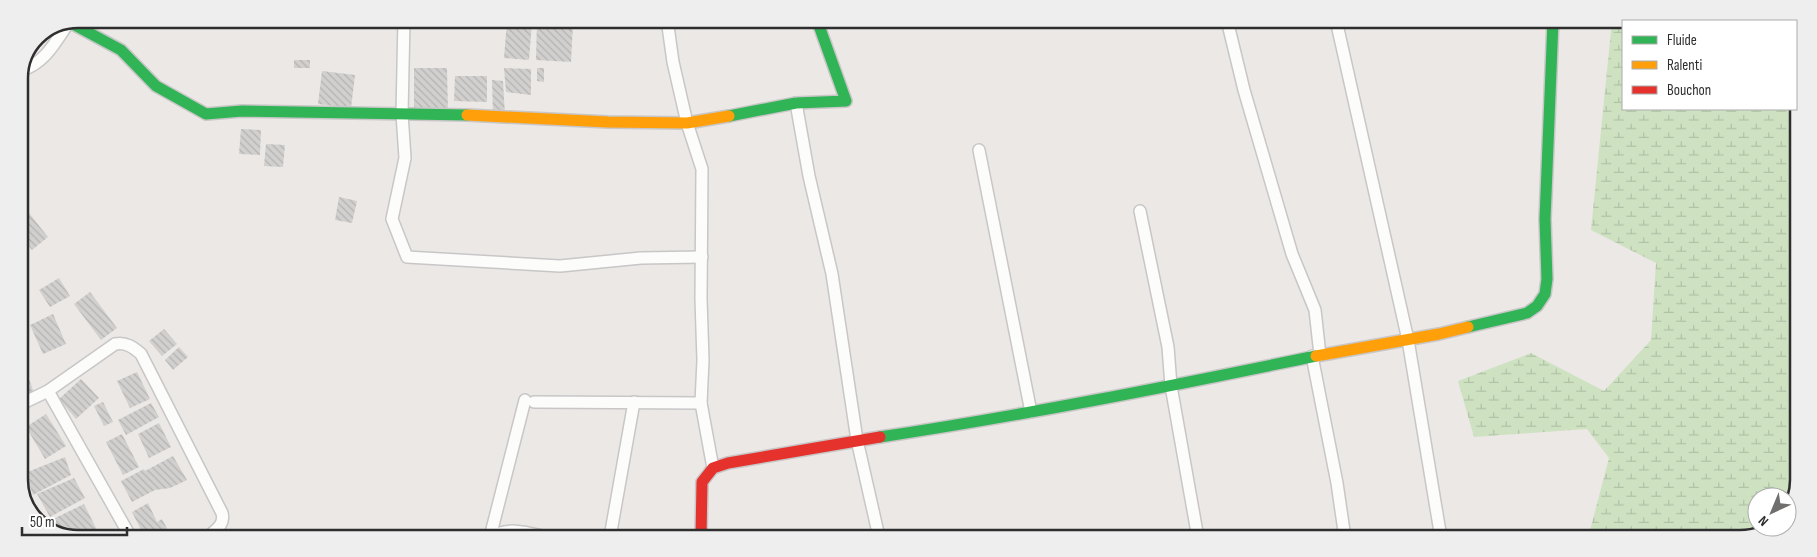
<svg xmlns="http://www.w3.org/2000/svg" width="1817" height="557" font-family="'Sofia Sans Condensed',sans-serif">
<defs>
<pattern id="wetland-marsh" width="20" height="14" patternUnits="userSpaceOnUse" patternTransform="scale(1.25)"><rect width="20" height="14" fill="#cee2c2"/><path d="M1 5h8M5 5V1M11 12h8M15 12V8" fill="none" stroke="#b1c2a7"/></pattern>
<pattern id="building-back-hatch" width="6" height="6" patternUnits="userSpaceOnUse" patternTransform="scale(1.25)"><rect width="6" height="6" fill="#d2d0ce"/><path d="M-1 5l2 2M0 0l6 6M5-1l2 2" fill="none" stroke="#b5b3b1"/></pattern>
</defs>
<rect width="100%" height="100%" fill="#ebe8e5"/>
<path fill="url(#wetland-marsh)" d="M1612,21H1755H1623V109H1796V68L1798,74L1796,495L1787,508V497H1757V527H1773L1740,538H1588L1609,458L1587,429L1474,437L1458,381L1531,353L1604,391L1651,340L1656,263L1591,230Z"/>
<g fill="url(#building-back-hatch)">
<path d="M507,21L532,23L529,60L504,58Z"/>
<path d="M537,21L573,23L571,62L536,60Z"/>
<rect x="294" y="60" width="16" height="8"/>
<path d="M414,68H447L448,112H414Z"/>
<path d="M504,68L531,69V95L506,92Z"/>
<path d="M537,68H544V82L537,81Z"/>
<path d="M322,71L355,75L351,108L318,104Z"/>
<path d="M455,76H487V102L454,101Z"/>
<path d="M492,80L503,81L505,116H493Z"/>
<path d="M241,129L261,130L260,155L239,154Z"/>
<path d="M266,144L285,145L283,167L264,166Z"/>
<path d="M339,197L357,201L352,223L335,220Z"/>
<path d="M25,208L48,237L32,250L19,234V213Z"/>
<path d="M59,278L70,296L50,307L39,290Z"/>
<path d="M90,292L117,328L101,340L74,304Z"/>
<path d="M53,314L66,344L43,354L30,325Z"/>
<path d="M164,329L177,344L162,356L149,341Z"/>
<path d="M179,347L188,357L173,370L165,360Z"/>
<path d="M19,351L34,393L19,399Z"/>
<path d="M137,372L150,399L130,408L117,381Z"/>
<path d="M81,379L99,398L76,419L59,399Z"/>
<path d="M103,402L113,422L104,426L94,406Z"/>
<path d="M151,403L159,417L126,435L118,420Z"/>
<path d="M46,414L66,446L45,459L26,427Z"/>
<path d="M159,423L171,447L149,458L138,434Z"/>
<path d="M19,428L30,439L26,444L19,437Z"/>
<path d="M122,434L139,467L123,475L106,442Z"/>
<path d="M173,456L187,480L170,488L155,490L132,502L121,481L144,469L145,471Z"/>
<path d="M65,457L71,475L33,495L25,473Z"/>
<path d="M74,478L85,498L50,517L37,494Z"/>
<path d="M148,503L157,522L162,519L171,536H144L132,512Z"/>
<path d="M84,504L100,536H62L57,533L51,520Z"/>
<path d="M252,531L256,536H245Z"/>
</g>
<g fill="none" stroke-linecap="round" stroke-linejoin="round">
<g stroke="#c8c6c7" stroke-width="14">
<g id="street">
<path d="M404,19L402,114L405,158L392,219L407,257L560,266L641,258L702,257"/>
<path d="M667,19L673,62L687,123L702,169L701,299L703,360L701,403L713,468"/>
<path d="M1227,20L1244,90L1292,254L1315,310L1320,355"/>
<path d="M1336,20L1408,340L1441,538"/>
<path d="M22,70C45,63 56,41 69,22"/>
<path d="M796,103L809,176L832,274L857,440L879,537"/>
<path d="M979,150L1031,412"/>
<path d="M1140,211L1168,347L1171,386L1198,538"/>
<path d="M1312,356L1337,483L1345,538"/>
<path d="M48,391L130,536"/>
<path d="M534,402L701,403"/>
<path d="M19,405L48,391L115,344C126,342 133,347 141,354L222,513C225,524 217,529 209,536"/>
<path d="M490,537L525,400"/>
<path d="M491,537C508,526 529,533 547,537"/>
<path d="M610,537L634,402"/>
</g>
</g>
<g stroke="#c8c6c7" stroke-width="14">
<g id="fast">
<path d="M69,22L121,50L156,86L206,114L242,111L467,115"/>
<path d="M729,116L796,103L846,101L817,20"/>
<path d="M1468,327L1527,313L1537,306L1545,294L1547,279L1545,219L1553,21"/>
<path d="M880,437C1026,415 1171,386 1316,356"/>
</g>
</g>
<g stroke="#c8c6c7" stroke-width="14">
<g id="slow">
<path d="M467,115L608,122L687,123L729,116"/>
<path d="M1316,356L1439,334L1468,327"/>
</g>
</g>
<g stroke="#c8c6c7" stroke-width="14">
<path id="jam" d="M701,537L702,482L713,468L728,463L880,437"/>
</g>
<use href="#street" stroke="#fcfcfb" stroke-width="11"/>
<use href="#fast" stroke="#30b455" stroke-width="11"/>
<use href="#slow" stroke="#ff9f0a" stroke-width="11"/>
<use href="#jam" stroke="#e5322d" stroke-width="11"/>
</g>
<path d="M0 0H1817V557H0ZM78 28H1740A50 50 0 0 1 1790 78V480A50 50 0 0 1 1740 530H78A50 50 0 0 1 28 480V78A50 50 0 0 1 78 28Z" fill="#eee" fill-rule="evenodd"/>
<path fill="none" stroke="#2e2e2e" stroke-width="2.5" d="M78 28H1740A50 50 0 0 1 1790 78V480A50 50 0 0 1 1740 530H78A50 50 0 0 1 28 480V78A50 50 0 0 1 78 28Z"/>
<rect x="1622" y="20" width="175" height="90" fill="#ffffff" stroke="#ababab"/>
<rect x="1632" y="36" width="25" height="8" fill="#30b455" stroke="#ababab"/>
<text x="1667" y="45" font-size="15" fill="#2e2e2e">Fluide</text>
<rect x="1632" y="61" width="25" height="8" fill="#ff9f0a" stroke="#ababab"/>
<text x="1667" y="70" font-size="15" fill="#2e2e2e">Ralenti</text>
<rect x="1632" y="86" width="25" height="8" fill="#e5322d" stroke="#ababab"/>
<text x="1667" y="95" font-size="15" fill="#2e2e2e">Bouchon</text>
<g transform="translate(1772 512) rotate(224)"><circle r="24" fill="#ffffff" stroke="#ababab"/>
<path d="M0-4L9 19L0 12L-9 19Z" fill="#706f6e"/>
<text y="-8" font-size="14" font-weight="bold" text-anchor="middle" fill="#2e2e2e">N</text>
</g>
<path d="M22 527v8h105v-8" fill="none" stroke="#2e2e2e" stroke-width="2.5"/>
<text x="30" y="527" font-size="15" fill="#2e2e2e" stroke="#ffffff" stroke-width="4" paint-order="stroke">50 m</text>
</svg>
